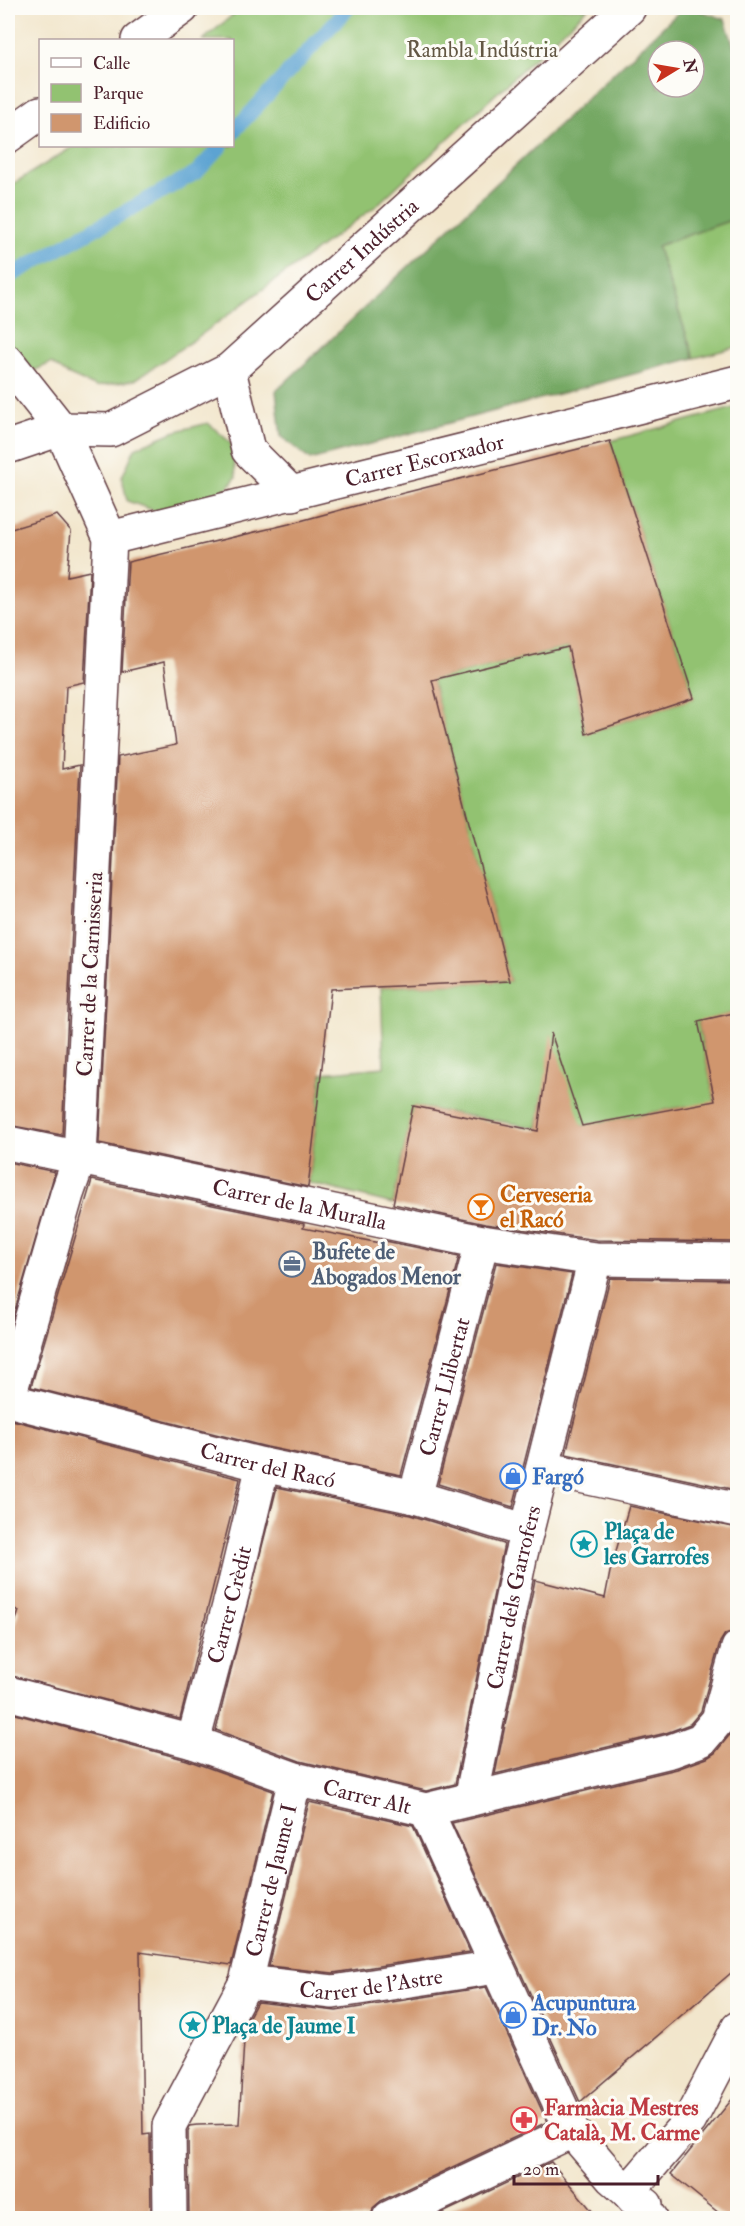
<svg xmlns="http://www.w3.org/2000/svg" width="745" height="2226" font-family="'IM FELL Double Pica',serif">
<rect width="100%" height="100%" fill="#fdfcf7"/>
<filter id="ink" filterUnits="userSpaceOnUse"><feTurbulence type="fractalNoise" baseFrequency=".0167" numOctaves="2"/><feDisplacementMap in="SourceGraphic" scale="12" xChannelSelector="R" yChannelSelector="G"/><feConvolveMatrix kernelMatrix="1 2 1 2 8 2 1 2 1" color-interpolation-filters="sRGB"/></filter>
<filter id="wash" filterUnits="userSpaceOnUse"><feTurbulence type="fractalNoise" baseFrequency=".008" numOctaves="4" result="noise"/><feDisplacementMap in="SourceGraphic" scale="24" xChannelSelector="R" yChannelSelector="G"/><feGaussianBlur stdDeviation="1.35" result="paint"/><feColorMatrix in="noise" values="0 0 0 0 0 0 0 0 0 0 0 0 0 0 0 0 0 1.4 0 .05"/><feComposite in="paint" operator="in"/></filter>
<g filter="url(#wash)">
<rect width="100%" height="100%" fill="#f2e6cc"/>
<g fill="#92c271" stroke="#6e704e" stroke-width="1.5">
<path d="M241,8H588L376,206L205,332L135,380L96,387L67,374L51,363L8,382V187L74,146H232V40H203Z"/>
<path d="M737,218V347L694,358L657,246Z"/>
<path d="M737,407V1012L698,1022L720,1125L686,1106L582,1126L543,1092L538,1128L413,1106L393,1204L309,1183L322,1073L384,1067L381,987L510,981L432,680L568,647L586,734L694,698L610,441Z"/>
<path d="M208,423L231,443L236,477L219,498L158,512L127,501L122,477L135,448L173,432Z"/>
</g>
<path fill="#75a863" stroke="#606447" stroke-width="1.5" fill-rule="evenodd" d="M683,8H692L725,19L737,56V218L657,246L694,358L310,460L281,436L276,391ZM658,51H694V87H658Z"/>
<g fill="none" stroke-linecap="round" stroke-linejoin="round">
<g stroke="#5ca3d2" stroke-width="15">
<path d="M232,133L348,8"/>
<path d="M8,277L197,172L221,146"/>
</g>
</g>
<g id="blocks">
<g fill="#d0966e">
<path d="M610,441L694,698L586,734L568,647L432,680L510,981L331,989L308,1187L99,1143L118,757L176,745L164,662L122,672L128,562L289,524L388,497Z"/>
<path d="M57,515L71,531L67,576L90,571L84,682L66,686L62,769L80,765L62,1135L8,1125V530Z"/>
<path d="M738,1012V1242L597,1240L485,1224L393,1204L413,1106L538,1131L551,1033L582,1126L715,1101L698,1021Z"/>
<path d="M8,1162L55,1172L8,1334Z"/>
<path d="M92,1180L304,1224L303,1228L385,1244V1241L459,1256L401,1475L267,1447L31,1387Z"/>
<path d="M496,1263L572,1274L513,1507L438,1484Z"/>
<path d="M610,1278L738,1280V1477L736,1490L566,1454Z"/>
<path d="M8,1419L240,1479L180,1719L8,1675V1644L19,1611L8,1606Z"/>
<path d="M277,1487L410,1515L504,1544L455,1784L426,1791L300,1761L216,1730Z"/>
<path d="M629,1506L738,1528V1630L725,1634L720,1642L701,1711L690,1724L666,1733L495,1774L535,1580L605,1598L610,1572Z"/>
<path d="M8,1712L187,1760L273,1791L231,1965L140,1952L143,2135L150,2134L151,2218H8Z"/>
<path d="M738,1720V1967L580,2102L452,1823L677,1769L707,1758L715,1753L732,1732Z"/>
<path d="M309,1802L413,1826L470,1952L333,1973L269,1966Z"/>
<path d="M486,1987L547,2122L381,2201L373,2208L371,2218H189L188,2131L190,2126L198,2125L239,2124L245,2024L257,2002L336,2011Z"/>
<path d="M738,2092V2218H725L671,2174Z"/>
<path d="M551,2162L598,2218H432Z"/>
</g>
</g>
</g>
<g filter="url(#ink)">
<use href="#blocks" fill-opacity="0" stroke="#633d43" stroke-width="1.5"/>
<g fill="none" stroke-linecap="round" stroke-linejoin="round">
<g stroke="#633d43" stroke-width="36">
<g id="minor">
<path d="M138,40L182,8"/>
<path d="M8,136L40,113"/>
<path id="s1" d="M8,362L61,429L110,538L80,1157L67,1194L8,1400L263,1465L415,1497L527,1531"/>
<path d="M229,370L248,450L292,494"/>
<path id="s2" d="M8,447L61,429L111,430L229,370L629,8"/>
<path id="s3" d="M110,538L738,382"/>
<path id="s4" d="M8,1143L482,1242L595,1259L738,1261"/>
<path d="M543,1468L738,1510"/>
<path id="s5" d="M415,1497L482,1242"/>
<path id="s6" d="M8,1693L193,1742L295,1779L426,1810L671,1751L701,1740L718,1720L738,1648"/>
<path id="s7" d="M193,1742L235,1583L263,1465"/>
<path id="s8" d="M471,1799L520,1558L595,1259"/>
<path d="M426,1810L572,2131L612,2178L628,2192L651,2218"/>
<path id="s9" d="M246,1982L333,1992L496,1967"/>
<path d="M646,2205L628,2192L690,2120L738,2028"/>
<path id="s10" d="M170,2218L169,2126L246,1982L295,1779"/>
<path d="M389,2218L572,2131"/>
</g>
</g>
<use href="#minor" stroke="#fff" stroke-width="33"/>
</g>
</g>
<defs>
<g id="bar-ring" transform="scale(1.35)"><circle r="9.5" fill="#fdfcf7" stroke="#e8710a" stroke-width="1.5"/><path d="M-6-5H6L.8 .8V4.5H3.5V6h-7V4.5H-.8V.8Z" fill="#e8710a"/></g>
<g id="office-ring" transform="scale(1.35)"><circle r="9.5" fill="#fdfcf7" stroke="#5c6f8a" stroke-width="1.5"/><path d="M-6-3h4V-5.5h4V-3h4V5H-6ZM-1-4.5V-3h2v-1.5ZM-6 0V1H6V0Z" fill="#5c6f8a"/></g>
<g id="shop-ring" transform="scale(1.35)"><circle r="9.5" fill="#fdfcf7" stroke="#3f7fe0" stroke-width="1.5"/><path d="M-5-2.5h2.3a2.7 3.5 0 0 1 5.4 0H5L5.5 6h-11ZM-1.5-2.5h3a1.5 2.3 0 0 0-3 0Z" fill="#3f7fe0"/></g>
<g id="sight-ring" transform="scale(1.35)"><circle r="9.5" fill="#fdfcf7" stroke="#0f9aa8" stroke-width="1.5"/><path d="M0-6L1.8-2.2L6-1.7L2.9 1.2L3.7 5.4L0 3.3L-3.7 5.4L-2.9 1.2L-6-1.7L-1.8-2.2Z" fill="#0f9aa8"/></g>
<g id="pharmacy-ring" transform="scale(1.35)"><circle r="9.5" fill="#fdfcf7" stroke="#e0444e" stroke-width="1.5"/><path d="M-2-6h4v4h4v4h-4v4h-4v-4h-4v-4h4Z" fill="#e0444e"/></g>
</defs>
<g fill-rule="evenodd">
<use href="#bar-ring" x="481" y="1207"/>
<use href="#office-ring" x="292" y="1264"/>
<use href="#shop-ring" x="513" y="1476"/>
<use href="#sight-ring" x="584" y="1544"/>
<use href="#shop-ring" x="513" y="2015"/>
<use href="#sight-ring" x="193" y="2025"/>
<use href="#pharmacy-ring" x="524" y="2120"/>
</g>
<g text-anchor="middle" stroke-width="6" stroke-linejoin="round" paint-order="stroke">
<g font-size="22" fill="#635844" stroke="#fdfcf7">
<text x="482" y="57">Rambla Indústria</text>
</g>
<g font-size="22" fill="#4a1f2b" stroke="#fdfcf7">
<text dy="8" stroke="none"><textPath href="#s2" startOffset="417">Carrer Indústria</textPath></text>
<text dy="8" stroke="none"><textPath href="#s3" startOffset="324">Carrer Escorxador</textPath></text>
<text transform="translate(89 974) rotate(-87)" y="8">Carrer de la Carnisseria</text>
<text dy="8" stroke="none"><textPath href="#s4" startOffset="298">Carrer de la Muralla</textPath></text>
<text dy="8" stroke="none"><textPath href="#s5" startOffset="114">Carrer Llibertat</textPath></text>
<text dy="8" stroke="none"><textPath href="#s1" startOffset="1346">Carrer del Racó</textPath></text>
<text dy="8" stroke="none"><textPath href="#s8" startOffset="206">Carrer dels Garrofers</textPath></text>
<text dy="8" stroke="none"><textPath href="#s7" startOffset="142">Carrer Crèdit</textPath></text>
<text dy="8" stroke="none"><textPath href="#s6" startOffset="374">Carrer Alt</textPath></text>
<text dy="8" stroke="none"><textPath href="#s10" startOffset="360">Carrer de Jaume I</textPath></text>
<text dy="8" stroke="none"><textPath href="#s9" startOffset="126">Carrer de l'Astre</textPath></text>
</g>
<g font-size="22" font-weight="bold" fill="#c56008" stroke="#fdfcf7" text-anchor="start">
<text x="500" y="1202">Cerveseria<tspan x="500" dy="25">el Racó</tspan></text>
</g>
<g font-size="22" font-weight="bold" fill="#4e5e75" stroke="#fdfcf7" text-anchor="start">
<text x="312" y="1259">Bufete de<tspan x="312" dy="25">Abogados Menor</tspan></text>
</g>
<g font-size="22" font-weight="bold" fill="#366cbe" stroke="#fdfcf7" text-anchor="start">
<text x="532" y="1484">Fargó</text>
<text x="532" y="2010">Acupuntura<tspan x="532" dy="25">Dr. No</tspan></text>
</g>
<g font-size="22" font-weight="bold" fill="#0d838f" stroke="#fdfcf7" text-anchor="start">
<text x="604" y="1539">Plaça de<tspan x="604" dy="25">les Garrofes</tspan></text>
<text x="212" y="2033">Plaça de Jaume I</text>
</g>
<g font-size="22" font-weight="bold" fill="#be3a42" stroke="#fdfcf7" text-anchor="start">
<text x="544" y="2115">Farmàcia Mestres<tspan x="544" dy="25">Català, M. Carme</tspan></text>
</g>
</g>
<rect width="745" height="2226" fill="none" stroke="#fdfcf7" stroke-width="30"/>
<rect x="39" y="39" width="195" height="108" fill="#fdfcf7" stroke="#b5a4a5" stroke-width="1.5"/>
<rect x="51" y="58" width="30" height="9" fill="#ffffff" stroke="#b5a4a5" stroke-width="1.5"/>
<text x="93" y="69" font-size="18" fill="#4a1f2b">Calle</text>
<rect x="51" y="84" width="30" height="18" fill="#92c271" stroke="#b5a4a5" stroke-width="1.5"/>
<text x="93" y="99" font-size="18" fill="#4a1f2b">Parque</text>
<rect x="51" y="114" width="30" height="18" fill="#d0966e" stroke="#b5a4a5" stroke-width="1.5"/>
<text x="93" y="129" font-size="18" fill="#4a1f2b">Edificio</text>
<g transform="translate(676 69) rotate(79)"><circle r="28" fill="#fdfcf7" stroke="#b5a4a5" stroke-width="1.5"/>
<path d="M0-4.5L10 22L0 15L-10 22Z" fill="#c8321e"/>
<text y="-9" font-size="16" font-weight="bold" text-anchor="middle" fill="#4a1f2b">N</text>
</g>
<path d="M514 2175v9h144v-9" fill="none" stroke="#4a1f2b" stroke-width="3"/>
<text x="523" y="2175" font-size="18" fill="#4a1f2b" stroke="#fdfcf7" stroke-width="4.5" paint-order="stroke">20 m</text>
</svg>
